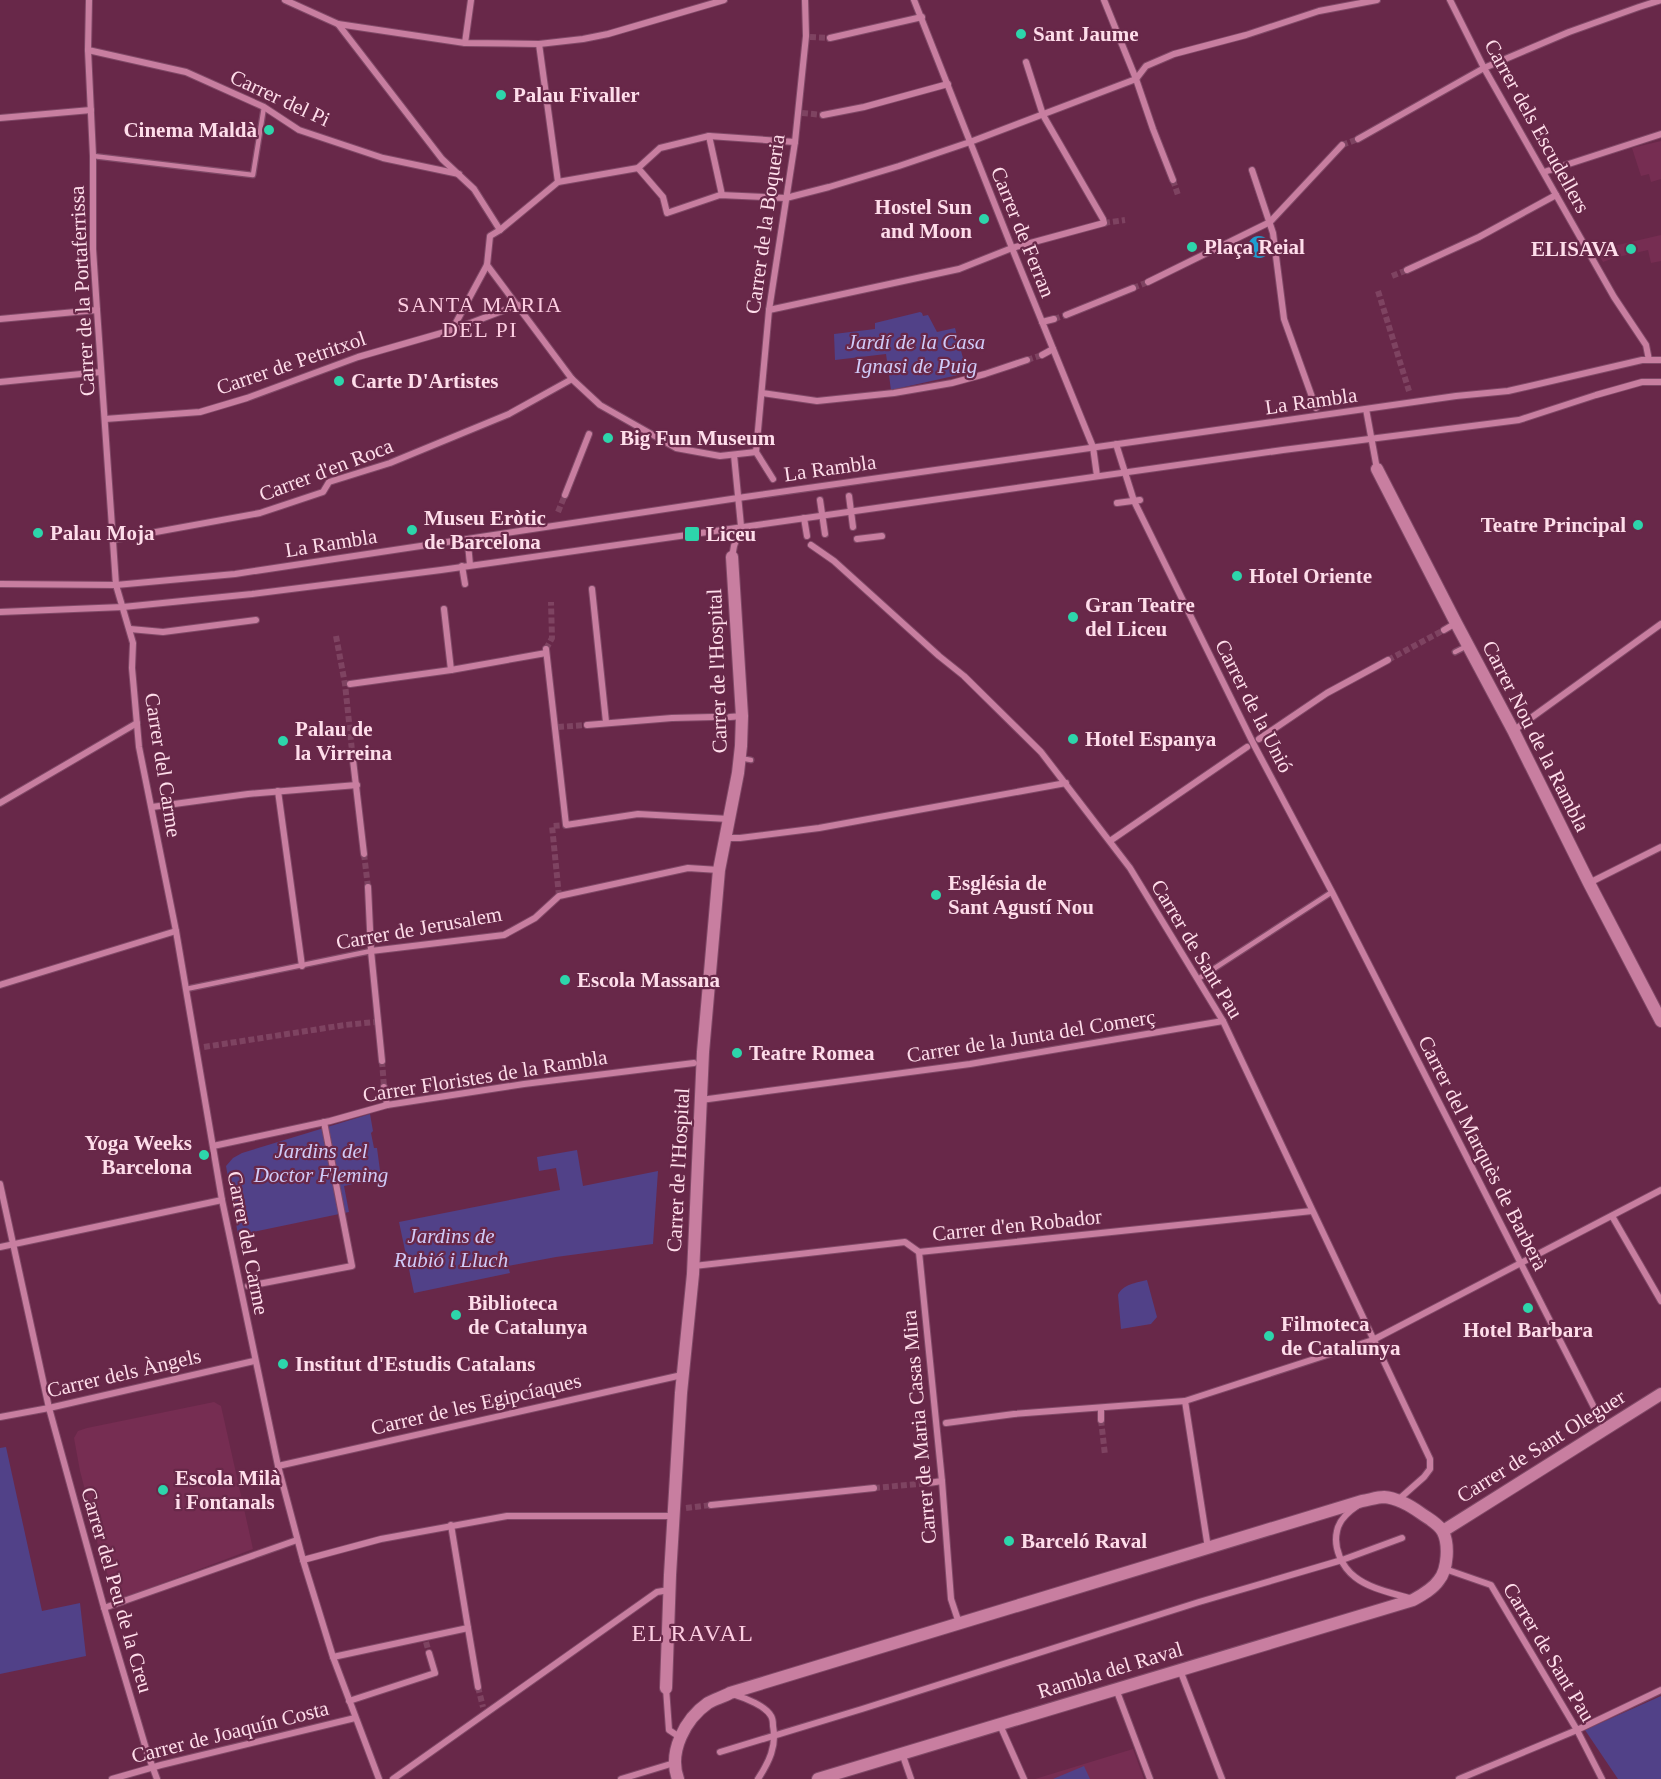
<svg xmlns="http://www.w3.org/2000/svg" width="1661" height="1779" font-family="Georgia,serif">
<rect width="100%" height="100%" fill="#682849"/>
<g fill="#762d52">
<path d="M1661,141V179L1651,182L1649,174L1641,176L1632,148Z"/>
<path d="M1661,235V261L1651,263L1648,250L1614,258L1603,262L1596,250Z"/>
<path d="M214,1402L221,1406L253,1549L118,1600L99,1553L95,1528L80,1471L74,1438L78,1431L87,1428Z"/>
<path d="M1133,1749L1144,1779H1035Z"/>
</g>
<g fill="#514188">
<path d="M920,312L922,313L923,316L928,315L937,332L955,328L967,373L891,390L886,354L835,360L834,334L875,329V323Z"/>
<path d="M370,1114L373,1131L371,1133L374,1148H377L381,1178L344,1186L349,1212L238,1235L226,1166L233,1158L242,1153Z"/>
<path d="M577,1150L583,1186L658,1171L653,1244L556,1257L508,1266L510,1273L414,1293L399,1222L560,1190L556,1168L539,1171L537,1157Z"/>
<path d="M1147,1280L1157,1317L1151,1324L1121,1329L1118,1295C1123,1284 1136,1283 1147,1280Z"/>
<path d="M6,1447L42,1611L80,1603L86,1656L0,1674V1448Z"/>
<path d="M1661,1696V1779H1618L1585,1730Z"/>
<path d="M1084,1766L1090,1779H1053Z"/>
</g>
<circle fill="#1e9ed0" cx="1259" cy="247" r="11"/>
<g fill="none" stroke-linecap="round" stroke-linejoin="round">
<g stroke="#7e4361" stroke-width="6" stroke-dasharray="6 3" stroke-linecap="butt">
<path d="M810,37L830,38"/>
<path d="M802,113L823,115"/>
<path d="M1342,145L1358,139"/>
<path d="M1173,180L1178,195"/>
<path d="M1104,223L1125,220"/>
<path d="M1392,276L1407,270"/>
<path d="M1133,288L1148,282"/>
<path d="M1378,291L1409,391"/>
<path d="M1054,319L1066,315"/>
<path d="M1027,360L1042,355"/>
<path d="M558,512L565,495"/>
<path d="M336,636L345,684L353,760"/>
<path d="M546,649L552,638L551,602"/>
<path d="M1388,660L1444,630"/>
<path d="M713,717H730"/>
<path d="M558,727L587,725"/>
<path d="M364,854L368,887"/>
<path d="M559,896L552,826L566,825"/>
<path d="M204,1047L345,1025L375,1022"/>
<path d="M382,1061L384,1087"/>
<path d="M1101,1420L1105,1455"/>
<path d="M874,1488L929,1483"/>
<path d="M686,1508L711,1505"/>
<path d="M426,1642L429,1653"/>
<path d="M478,1687L483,1707"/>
</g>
<g stroke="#804967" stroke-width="7">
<g id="lane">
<path d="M93,156L253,175L264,107"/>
<path d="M1455,652L1467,646"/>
<path d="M740,758L751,760"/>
<path d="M1198,979L1332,892"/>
<path d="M186,989L371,951"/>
</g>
</g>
<g stroke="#804967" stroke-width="8">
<g id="street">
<path d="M89,0L88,50L93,156V249L97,310L116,585L133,643L132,668L139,747L176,931L222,1200L278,1466L303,1560L333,1657L379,1779"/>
<path d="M285,0L338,24L442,159L474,189L500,230"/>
<path d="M914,0L1012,248L1093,447L1097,476"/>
<path d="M1104,0L1136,79L1153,129L1173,180"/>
<path d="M1450,0L1484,68L1614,297L1646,345L1649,360"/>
<path d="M338,24L465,43L539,44L583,39L608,34L724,0"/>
<path d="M830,38L922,17"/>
<path d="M465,43L471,0"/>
<path d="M539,44L558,182"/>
<path d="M88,50L186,72L264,107L299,130L383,158L459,174"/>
<path d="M1136,79L1146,66L1174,54L1246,35L1319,11L1377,0"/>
<path d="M823,115L864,107L948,84"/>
<path d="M0,118L91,110"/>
<path d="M709,136L722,195"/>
<path d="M1358,139L1484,68L1569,32L1639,7L1661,0"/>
<path d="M638,168L663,197L667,213L720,195L786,198L829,187L899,166L970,142L1136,79"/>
<path d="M1252,170L1273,233L1284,319L1316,408"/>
<path d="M1544,172L1661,134"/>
<path d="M487,265L572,379L600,405L676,448L720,456L756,452"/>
<path d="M1407,270L1479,237L1556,195"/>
<path d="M1148,282L1270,222L1342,145"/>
<path d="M769,310L959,269L1012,248L1104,223L1103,219L1043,115L1026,62"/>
<path d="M1066,315L1133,288"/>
<path d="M0,319L97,310"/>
<path d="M1042,322L1054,319"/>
<path d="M452,330L487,265L490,236L500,230L558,182L638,168L660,148L709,136L795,142"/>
<path d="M1042,355L1053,349"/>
<path d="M0,382L101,372"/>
<path d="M762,393L817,401L894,393L952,383L985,374L1027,360"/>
<path d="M1366,409L1377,469"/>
<path d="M105,419L200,412L247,398L358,357L452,330L518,305"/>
<path d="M1116,444L1134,501L1253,743L1332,892L1605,1429"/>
<path d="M756,452L769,310L795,142L806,36L805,0"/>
<path d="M756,452L773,479"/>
<path d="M565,495L589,434"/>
<path d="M849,496L853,527"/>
<path d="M820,500L825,534"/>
<path d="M1117,503L1140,500"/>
<path d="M804,518L807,536"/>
<path d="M857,539L882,536"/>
<path d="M112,540L260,513L323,492L329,482L390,463L509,414L572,379"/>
<path d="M468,544L470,565"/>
<path d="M811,545L834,561L939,656L964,676L1041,752L1130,868L1223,1021L1430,1459V1469L1424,1477L1398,1500"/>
<path d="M732,557L734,546L741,526L734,455"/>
<path d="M462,566L465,584"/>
<path d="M0,584L116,585L235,574L738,498L1456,396L1508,391L1642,360H1661"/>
<path d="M592,589L606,722"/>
<path d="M444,609L451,670"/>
<path d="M0,612L123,607L252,594L441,570L1283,450L1519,420L1596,395L1642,382H1661"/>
<path d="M130,629L163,632L256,620"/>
<path d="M1444,630L1456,623"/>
<path d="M546,649L566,825L638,814L729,819"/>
<path d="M350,684L451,670L546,653"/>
<path d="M730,717L742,716"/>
<path d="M587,725L672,718L713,717"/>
<path d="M1513,731L1661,624"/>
<path d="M1259,739L1327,693L1388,660"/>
<path d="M353,760L364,854"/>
<path d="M278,791L302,966"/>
<path d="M0,803L137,723"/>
<path d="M152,807L248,794L357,785"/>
<path d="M726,838H740L819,828L1066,783"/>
<path d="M1110,841L1247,747"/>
<path d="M1589,883L1661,847"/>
<path d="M368,887L371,951L382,1061"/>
<path d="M371,951L504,935L535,918L559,896L688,868L719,870"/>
<path d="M0,985L176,931"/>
<path d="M384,1087L387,1105"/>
<path d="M701,1100L970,1064L1223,1021"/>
<path d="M213,1146L330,1121L387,1105L524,1084L694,1063"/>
<path d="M0,1184L49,1408L103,1604L147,1752L157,1779"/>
<path d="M1612,1216L1661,1301"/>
<path d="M0,1247L222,1200"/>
<path d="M919,1252L942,1481L951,1599L959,1623"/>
<path d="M694,1266L905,1242L919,1252L1312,1211"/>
<path d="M248,1286L352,1266L324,1122"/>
<path d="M1185,1401L1208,1548"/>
<path d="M1101,1409V1420"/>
<path d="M0,1417L49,1408L254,1361"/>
<path d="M946,1423L1014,1414L1185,1401L1373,1340L1661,1190"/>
<path d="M278,1466L682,1375"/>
<path d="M929,1483L942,1481"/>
<path d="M711,1505L874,1488"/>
<path d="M1357,1506C1348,1512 1339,1520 1337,1531C1333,1548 1342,1567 1355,1577C1370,1589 1393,1593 1412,1599"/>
<path d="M303,1560L381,1539L507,1516H675"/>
<path d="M1445,1569L1491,1585L1577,1730L1602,1779"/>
<path d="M104,1608L297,1540"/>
<path d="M468,1628L478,1687"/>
<path d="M333,1657L468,1628L451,1525"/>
<path d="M1180,1670L1222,1779"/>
<path d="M666,1688L669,1730L681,1738"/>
<path d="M1116,1689L1150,1779"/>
<path d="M735,1695C745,1698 766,1706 771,1716C773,1719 773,1722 773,1726C777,1746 769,1762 758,1779"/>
<path d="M349,1701L435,1673L429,1653"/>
<path d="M1000,1725L1024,1779"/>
<path d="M720,1752L862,1709L1199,1602L1342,1560L1402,1538"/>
<path d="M902,1753L911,1779"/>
<path d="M112,1779L161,1765L355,1718"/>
<path d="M393,1779L657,1592L669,1590"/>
<path d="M621,1779L674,1763"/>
<path d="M1459,1779L1577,1730L1661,1690"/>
</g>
</g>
<g stroke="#804967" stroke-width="14">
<g id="secondary">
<path d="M1377,469L1456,623L1514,732L1589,883L1661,1021"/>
<path d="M1443,1531L1661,1394"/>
<path d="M666,1688L670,1575L681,1393L693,1274L703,1052L719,870L738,773L741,746L742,716L732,557"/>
<path d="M678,1779C668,1752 685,1719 708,1703C715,1699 723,1697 730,1693L1362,1501C1369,1500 1377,1497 1384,1497C1398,1498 1411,1506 1422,1514C1429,1519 1439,1524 1443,1532C1449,1544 1448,1569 1439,1580C1433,1589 1422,1595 1413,1600L818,1779"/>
</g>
</g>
<use href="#lane" stroke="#c87ea0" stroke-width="4.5"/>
<use href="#street" stroke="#c87ea0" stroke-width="6"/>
<use href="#secondary" stroke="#c87ea0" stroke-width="12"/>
</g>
<g fill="#2dd5ab" stroke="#682849" stroke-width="2">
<circle cx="1021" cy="34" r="6"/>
<circle cx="501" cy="95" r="6"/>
<circle cx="269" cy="130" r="6"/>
<circle cx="984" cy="219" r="6"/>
<circle cx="1192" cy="247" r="6"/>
<circle cx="1631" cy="249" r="6"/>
<circle cx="339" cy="381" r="6"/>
<circle cx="608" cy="438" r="6"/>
<circle cx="1638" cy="525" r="6"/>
<circle cx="412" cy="530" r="6"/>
<circle cx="38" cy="533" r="6"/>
<rect x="684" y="526" width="16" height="16" rx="3"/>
<circle cx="1237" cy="576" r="6"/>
<circle cx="1073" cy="617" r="6"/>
<circle cx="1073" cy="739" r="6"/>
<circle cx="283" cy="741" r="6"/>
<circle cx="936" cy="895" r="6"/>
<circle cx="565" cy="980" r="6"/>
<circle cx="737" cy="1053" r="6"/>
<circle cx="204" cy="1155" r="6"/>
<circle cx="1528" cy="1308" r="6"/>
<circle cx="456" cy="1315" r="6"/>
<circle cx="1269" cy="1336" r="6"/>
<circle cx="283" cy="1364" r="6"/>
<circle cx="163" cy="1490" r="6"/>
<circle cx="1009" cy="1541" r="6"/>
</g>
<g text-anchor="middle" stroke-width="4.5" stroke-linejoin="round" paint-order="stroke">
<g font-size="21" font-weight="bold" fill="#feddea" stroke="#682849" text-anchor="start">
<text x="1033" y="41">Sant Jaume</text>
<text x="513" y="102">Palau Fivaller</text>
<text x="257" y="137" text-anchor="end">Cinema Maldà</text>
<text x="972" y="214" text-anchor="end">Hostel Sun<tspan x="972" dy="24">and Moon</tspan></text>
<text x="1204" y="254">Plaça Reial</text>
<text x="1619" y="256" text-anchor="end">ELISAVA</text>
<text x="351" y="388">Carte D'Artistes</text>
<text x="620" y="445">Big Fun Museum</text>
<text x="424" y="525">Museu Eròtic<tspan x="424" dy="24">de Barcelona</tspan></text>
<text x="1626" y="532" text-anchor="end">Teatre Principal</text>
<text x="50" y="540">Palau Moja</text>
<text x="706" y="541">Liceu</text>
<text x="1249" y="583">Hotel Oriente</text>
<text x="1085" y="612">Gran Teatre<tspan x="1085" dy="24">del Liceu</tspan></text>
<text x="295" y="736">Palau de<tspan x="295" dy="24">la Virreina</tspan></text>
<text x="1085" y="746">Hotel Espanya</text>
<text x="948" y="890">Església de<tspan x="948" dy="24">Sant Agustí Nou</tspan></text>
<text x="577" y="987">Escola Massana</text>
<text x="749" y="1060">Teatre Romea</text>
<text x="192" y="1150" text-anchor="end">Yoga Weeks<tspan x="192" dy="24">Barcelona</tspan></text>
<text x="468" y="1310">Biblioteca<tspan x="468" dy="24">de Catalunya</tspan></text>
<text x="1281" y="1331">Filmoteca<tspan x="1281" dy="24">de Catalunya</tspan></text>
<text x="1528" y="1337" text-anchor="middle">Hotel Barbara</text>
<text x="295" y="1371">Institut d'Estudis Catalans</text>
<text x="175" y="1485">Escola Milà<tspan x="175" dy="24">i Fontanals</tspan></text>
<text x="1021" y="1548">Barceló Raval</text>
</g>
<g font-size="21" fill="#feddea" stroke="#682849">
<text transform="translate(280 98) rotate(25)" y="7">Carrer del Pi</text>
<text transform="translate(1537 126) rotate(61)" y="7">Carrer dels Escudellers</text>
<text transform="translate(765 224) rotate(-82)" y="7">Carrer de la Boqueria</text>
<text transform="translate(1023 232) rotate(68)" y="7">Carrer de Ferran</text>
<text transform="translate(82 291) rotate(-93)" y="7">Carrer de la Portaferrissa</text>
<text transform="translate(291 363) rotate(-19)" y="7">Carrer de Petritxol</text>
<text transform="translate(1311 401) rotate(-8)" y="7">La Rambla</text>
<text transform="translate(830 468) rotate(-8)" y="7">La Rambla</text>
<text transform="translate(326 470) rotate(-21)" y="7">Carrer d'en Roca</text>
<text transform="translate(331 543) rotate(-9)" y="7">La Rambla</text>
<text transform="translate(717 671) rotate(-92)" y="7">Carrer de l'Hospital</text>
<text transform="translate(1254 706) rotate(63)" y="7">Carrer de la Unió</text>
<text transform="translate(1536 736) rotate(63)" y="7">Carrer Nou de la Rambla</text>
<text transform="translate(163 765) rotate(81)" y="7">Carrer del Carme</text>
<text transform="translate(419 928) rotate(-10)" y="7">Carrer de Jerusalem</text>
<text transform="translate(1197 949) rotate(59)" y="7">Carrer de Sant Pau</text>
<text transform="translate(1031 1036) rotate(-9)" y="7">Carrer de la Junta del Comerç</text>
<text transform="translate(485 1076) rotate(-9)" y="7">Carrer Floristes de la Rambla</text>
<text transform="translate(1483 1153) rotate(63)" y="7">Carrer del Marquès de Barberà</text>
<text transform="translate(678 1170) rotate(-87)" y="7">Carrer de l'Hospital</text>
<text transform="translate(1017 1225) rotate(-6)" y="7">Carrer d'en Robador</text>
<text transform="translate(248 1243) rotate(79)" y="7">Carrer del Carme</text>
<text transform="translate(124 1373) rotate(-13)" y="7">Carrer dels Àngels</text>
<text transform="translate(476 1404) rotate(-13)" y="7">Carrer de les Egipcíaques</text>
<text transform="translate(919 1427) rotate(-95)" y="7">Carrer de Maria Casas Mira</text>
<text transform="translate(1541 1446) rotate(-32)" y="7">Carrer de Sant Oleguer</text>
<text transform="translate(117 1590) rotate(74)" y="7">Carrer del Peu de la Creu</text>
<text transform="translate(1549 1652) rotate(59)" y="7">Carrer de Sant Pau</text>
<text transform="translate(1110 1670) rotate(-17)" y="7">Rambla del Raval</text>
<text transform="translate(230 1732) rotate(-14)" y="7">Carrer de Joaquín Costa</text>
</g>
<g font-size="21" font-style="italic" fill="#d0cbf8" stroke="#682849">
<text x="916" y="349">Jardí de la Casa<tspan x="916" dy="24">Ignasi de Puig</tspan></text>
<text x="321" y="1158">Jardins del<tspan x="321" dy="24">Doctor Fleming</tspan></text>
<text x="451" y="1243">Jardins de<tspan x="451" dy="24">Rubió i Lluch</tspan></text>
</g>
<g font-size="22" letter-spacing="1.5" fill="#fdcde1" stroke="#682849">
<text x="480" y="312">SANTA MARIA<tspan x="480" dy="25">DEL PI</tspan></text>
</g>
<g font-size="24" letter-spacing="1.5" fill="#fdcde1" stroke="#682849">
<text x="693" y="1641">EL RAVAL</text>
</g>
</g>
</svg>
